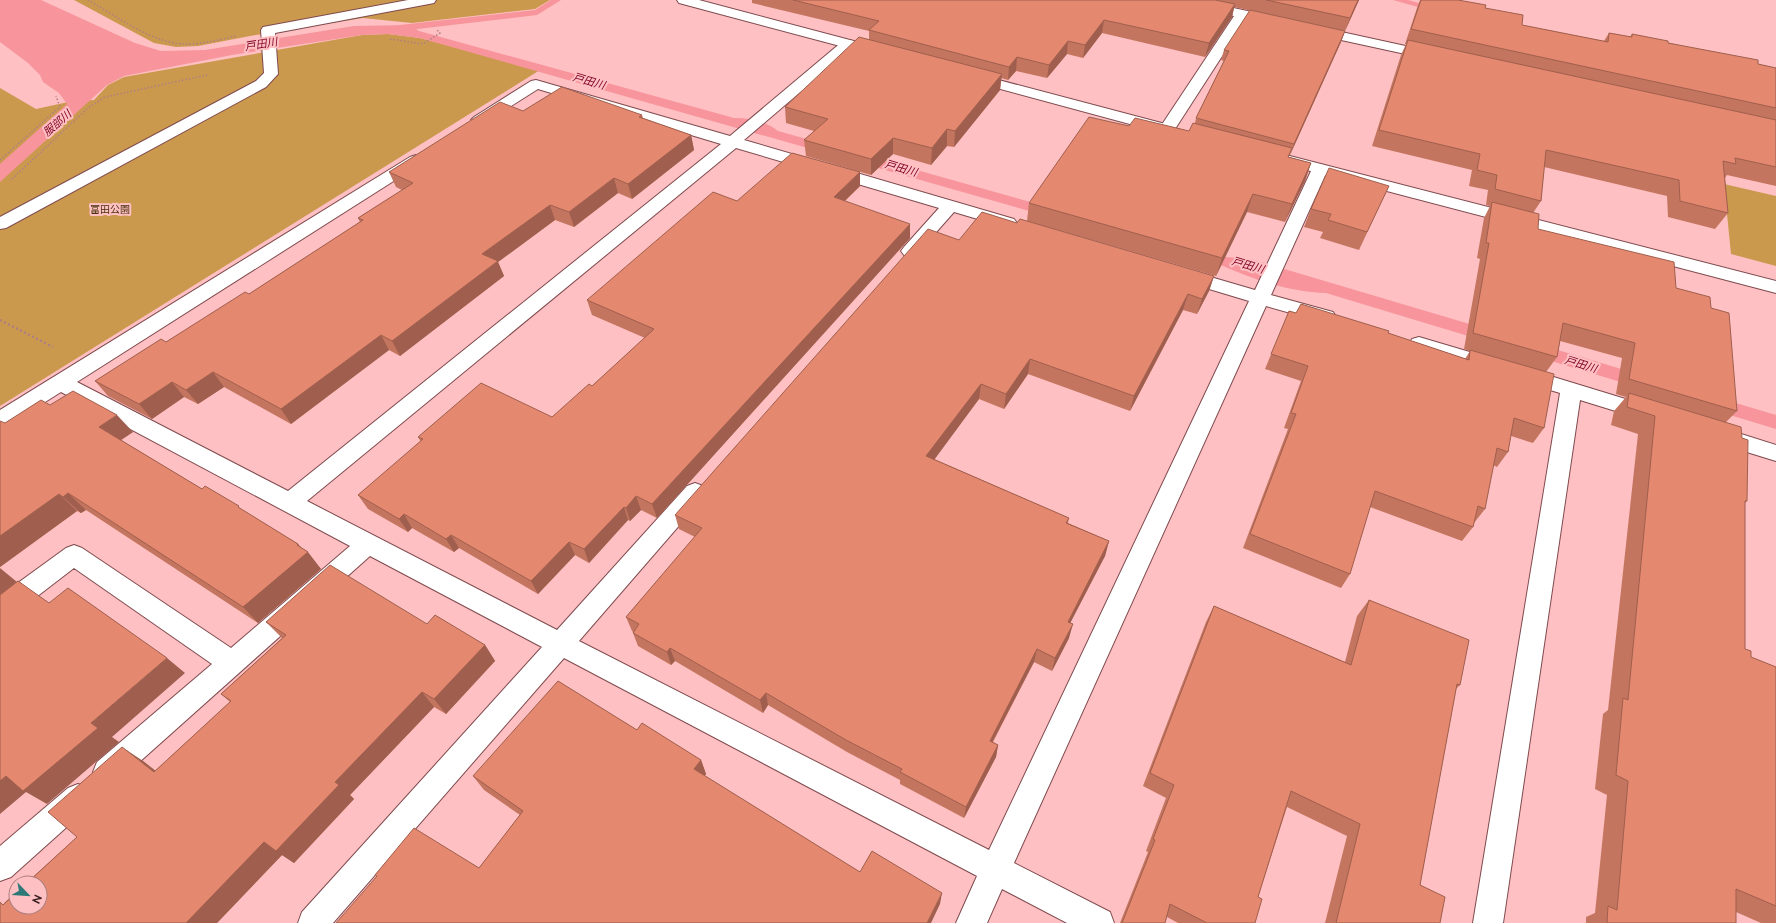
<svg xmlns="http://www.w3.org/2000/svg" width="1776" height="923" font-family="Raleway,'Noto Sans JP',sans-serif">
<rect width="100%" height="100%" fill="#fec0c2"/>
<g fill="#cb994e">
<path d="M74,0H550L535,9L412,23L363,18L250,36L198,46L176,47L154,43Z"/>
<path d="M388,34L420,38L540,70L0,406V88L36,109L73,101L94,100L108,85L124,77L362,35Z"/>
<path d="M1724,184L1776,196V266L1731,254Z"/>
</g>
<path fill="#f7949c" d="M0,0H41L135,43L161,51L205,50L354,26L410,25L419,31L734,118C749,118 766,121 778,131L1226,257L1251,259L1776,415V429L1326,293C1290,292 1255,280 1223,266L420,38L388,34L362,35L232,55L124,76L107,85L0,182V164L67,104L59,93L43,82L40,75L28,63L0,42Z"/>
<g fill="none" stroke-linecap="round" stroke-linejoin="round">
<g fill="#f7949c" fill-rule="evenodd">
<path d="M551,0H561L537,15L400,31L396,28L400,25L535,10Z"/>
<path d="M1393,0H1408L1440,9L1436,12Z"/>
</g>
<g stroke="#7f4a4e" stroke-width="2">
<path id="lane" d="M408,0H436L434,3L429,4L275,33L278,74L266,87L6,228L0,229V217L256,81L264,73L261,30L263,27Z"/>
</g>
<g stroke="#7f4a4e" stroke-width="2">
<g id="street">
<path d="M1171,0H1196L1275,17L1280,18L1282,21L1280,24L1275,25L1246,19L1175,129L1173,132H1161L1159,129L1234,16L1173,3Z"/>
<path d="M1314,26L1433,52L1438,53L1440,56L1438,59L1433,60L1309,33L1307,30L1309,27Z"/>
<path d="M848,40L853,41L855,44L853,47L744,140L1014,219L1017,223L1014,227L1008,228L954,212L916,255L910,257L904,255L901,251L904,247L939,208L736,148L307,501L557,630L687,486L695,483L703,486L706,492L703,498L579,641L989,850L1249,301L1176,279L1174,275L1176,271L1183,269L1255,290L1312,169L1314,166L1320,164L1326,166L1328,169L1271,295L1333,312L1336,317L1333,322L1326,323L1266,306L1014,863L1110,912L1114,923H1067L1002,889L987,923H956L977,876L564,658L333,923H298L302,912L542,647L370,556L117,782L107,786L97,782L93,772L97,762L212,664L74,568L9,618L0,621V596L66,548L74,545L82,548L231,648L350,546L61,392L7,426L0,428V410L410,157L416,155L422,157L424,160L422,163L77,382L288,491L721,144L538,89L484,123H474L471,120L474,117L531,81L536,80L730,136L843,41Z"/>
<path d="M1419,337L1500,361L1503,366L1500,371L1493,373L1412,349L1409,344L1412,339Z"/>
<path d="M1524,368L1655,408L1659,413L1655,418L1648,421L1580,400L1503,923H1473L1560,393L1517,380L1514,375L1517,370Z"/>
<path d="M1719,427L1776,445V461L1711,441L1708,435L1711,429Z"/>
<path d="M78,784L88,788L92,798L88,808L11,877L0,881V846L68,788Z"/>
</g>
</g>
<g stroke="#7f4a4e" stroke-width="2">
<g id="secondary">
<path d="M677,0H699L884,49L886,52L884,55H874L679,3Z"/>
<path d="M972,73L1169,125L1171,128L1169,131L1163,133L967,80L965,77L967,74Z"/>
<path d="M1282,154L1776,281V293L1276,162L1274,159L1276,156Z"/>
</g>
</g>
<g stroke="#ae7f81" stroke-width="1.5" stroke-dasharray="1.5 2" stroke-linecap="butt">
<path d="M88,0C117,16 148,41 182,44C200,45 218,40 236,36"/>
<path d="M390,39L423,44L440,33L436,29"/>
<path d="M0,160L60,107L56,96"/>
<path d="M12,179L88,108L105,97L207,75"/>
</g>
<path stroke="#ae7f81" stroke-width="2.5" stroke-dasharray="2 2.5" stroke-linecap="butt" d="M0,320L53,347"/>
<use href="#lane" fill="#fff" fill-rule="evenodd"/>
<use href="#street" fill="#fff" fill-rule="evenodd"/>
<use href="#secondary" fill="#fff" fill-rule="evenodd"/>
</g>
<g fill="#c4755f">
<path d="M752,0H1359L1345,31L1234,7L1232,17L1205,57L1102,33L1083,58L1067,54L1047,78L1016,71L1008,80L1001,78L1000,90L954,147L947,146L931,165L893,154L871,175L806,156L804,140L814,131L786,123L785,107L869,40V31L752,3Z"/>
<path d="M1420,0H1458L1485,8L1522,25L1604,41L1609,33L1630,37L1632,34L1758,64L1776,68V186L1727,175L1725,178L1728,213L1715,229L1668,217L1667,196L1544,167L1541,201L1533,213L1538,229L1676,288L1711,308L1737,411L1726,422L1747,501L1745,503V649L1751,657L1776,667V923H1761L1736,912V923H1586V917L1595,913L1607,795L1595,789L1603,714L1608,710L1638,434L1611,425L1614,411L1626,397L1616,394L1622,358L1560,341L1557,357L1546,372L1544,428L1533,443L1511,436L1508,452L1497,467L1493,465L1485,509L1474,523L1473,527L1462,541L1370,507L1350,574L1341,588L1243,548L1288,429L1284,428L1301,381L1265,369L1289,311L1296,313L1388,333L1465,359L1470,351L1464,349L1480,259L1477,258L1484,218L1490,206L1486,205L1488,190L1469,186L1472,170L1372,146L1401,55L1406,44H1405L1417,8Z"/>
<path d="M1345,31L1341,42L1290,155H1289V157L1311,163L1305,181L1285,222L1247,212L1216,276L1027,221L1029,203L1189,131L1195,123L1196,118L1224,61L1221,60L1224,50Z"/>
<path d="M523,111L642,115L643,118L691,135L694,150L632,199L618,193L574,227L555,220L498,262L504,276L400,356L389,350L291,424L224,387L198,404L184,397L152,419L108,396L95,381L166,342L249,294L360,222L358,218L402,190L396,187L389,172Z"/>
<path d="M860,172V186L845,201L910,238L657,518L641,510L630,521L628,520L589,563L575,555L538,594L459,548L454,552L412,528L408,532L368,509L358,495L421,442L418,437L552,417L592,386L645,338L592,315L587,300L737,201Z"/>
<path d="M1389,186L1359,250L1320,238L1323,232L1304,227L1311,209Z"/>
<path d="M1017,223L1214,276L1209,291L1197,314L1183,310L1130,411L1028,374L1004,409L979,399L934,459L1069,518L1068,523L1109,541L1105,556L1070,623L1069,638L1052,671L1034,662L993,742L998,745L996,757L964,818L900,784V780L847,752L768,705L763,713L675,661L671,665L638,646L633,633V632L632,631L626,617L695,537L679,529L675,515L959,240Z"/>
<path d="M50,405L133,432L121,440L202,489L243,511L298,544L321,569L258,623L86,510L81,513L77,511L0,567L5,423Z"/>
<path d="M1369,600L1460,685L1456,689L1420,885L1440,923H1325L1347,836L1287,807L1258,897L1255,923H1178L1167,917L1165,923H1120L1148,852L1146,851L1166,798L1143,786L1206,622L1214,606L1345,662L1357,616Z"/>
<path d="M266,622L427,624L485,645L495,661L446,714L434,707L350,795L354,799L294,863L282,855L217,923H0L4,903L77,837L143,761L155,771L230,702L221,694L282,638Z"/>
<path d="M637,730L701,760L706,774L704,776L860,872L940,904L479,868L520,815L484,790L473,776Z"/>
</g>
<g fill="#a05f4e">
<path d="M1358,0H1359L1345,31L1350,18Z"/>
<path d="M1235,4L1232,17L1205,57L1209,43Z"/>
<path d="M1104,20L1102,33L1083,58L1085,45Z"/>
<path d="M1345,31L1341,42L1290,155L1294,144Z"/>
<path d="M1068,41L1067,54L1047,78L1049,65Z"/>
<path d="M1017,57L1016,71L1008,80L1009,67Z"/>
<path d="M1002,74L1000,90L954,147L955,131Z"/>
<path d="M947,129V146L931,165L932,148Z"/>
<path d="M691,135L694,150L632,199L628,184Z"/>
<path d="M893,138V154L871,175V159Z"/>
<path d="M1311,163L1305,181L1285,222L1292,204Z"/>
<path d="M860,172V186L834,211V197Z"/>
<path d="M614,178L618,193L574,227L569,212Z"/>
<path d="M1253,194L1247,212L1216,276L1222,258Z"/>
<path d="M550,205L555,220L498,262L504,276L400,356L392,341L482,254Z"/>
<path d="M910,224V238L657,518L652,504Z"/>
<path d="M1214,276L1209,291L1197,314L1202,299Z"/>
<path d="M1188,294L1183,310L1130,411L1134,396Z"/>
<path d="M381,335L389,350L291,424L281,409Z"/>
<path d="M1030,359L1028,374L1004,409L1006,394Z"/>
<path d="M213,372L224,387L198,404L186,390Z"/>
<path d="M172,382L184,397L152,419L139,404Z"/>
<path d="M981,384L979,399L926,471V456Z"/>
<path d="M117,415L133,432L115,444L99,427Z"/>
<path d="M68,493L86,510L81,513L63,497Z"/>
<path d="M59,494L77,511L0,567V536Z"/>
<path d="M636,496L641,510L630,521L626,508Z"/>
<path d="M624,507L628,520L589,563L584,549Z"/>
<path d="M404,514L412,528L408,532L399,519Z"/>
<path d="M451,535L459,548L454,552L446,539Z"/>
<path d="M1109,541L1105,556L1064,635L1068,622Z"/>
<path d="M569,542L575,555L538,594L531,581Z"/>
<path d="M298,544L306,554L308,552L321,569L258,623L243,607Z"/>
<path d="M0,568L17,582L0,595Z"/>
<path d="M1073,624L1069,638L1052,671L1055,658Z"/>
<path d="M485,645L495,661L446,714L434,699Z"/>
<path d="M670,648L675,661L671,665L667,652Z"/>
<path d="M1037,649L1034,662L987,752L990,741Z"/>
<path d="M167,658L185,673L112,737L119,742L47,804L26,792L0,814V781L6,776L91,723Z"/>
<path d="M422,692L434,707L350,795L354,799L294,863L282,855L217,923H186L264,842L335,782Z"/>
<path d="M766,693L768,705L763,713L760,700Z"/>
<path d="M998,745L996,757L964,818L966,807Z"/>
<path d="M122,747L143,761L174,785L154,772Z"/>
<path d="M701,760L706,774L699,783L694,769Z"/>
<path d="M942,893L940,904L931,923H927Z"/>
</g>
<g fill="#e4886f" stroke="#a05f4e">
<path d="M793,0H1215L1235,4L1209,43L1104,20L1085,45L1068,41L1049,65L1017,57L1009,67L869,30L879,21Z"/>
<path d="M1266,0H1358L1350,18Z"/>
<path d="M1421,0H1458L1486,5L1485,8L1523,15L1522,25L1608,42L1609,33L1632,37V34L1668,41V43L1758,60V64L1776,68V108L1411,29Z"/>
<path d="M1250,10L1345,31L1294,144L1196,118L1229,51L1224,50Z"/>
<path d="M859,37L1002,74L955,131L947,129L932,148L893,138L871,159L804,140L828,119L785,107Z"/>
<path d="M1408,40L1776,120V167L1735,158L1736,164L1723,161L1728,213L1680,201L1679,180L1546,150L1541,201L1495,189L1497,175L1477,170L1480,154L1379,130Z"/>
<path d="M562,87L642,115L639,117L691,135L628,184L614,178L569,212L550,205L482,254L498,261L392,341L381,335L281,409L213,372L186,390L172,382L139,404L95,381L161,339L166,342L245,292L249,294L363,220L358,218L413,183L389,172L500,102L523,111Z"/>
<path d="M1089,117L1129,126L1135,118L1189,131L1193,123L1292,148L1288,157L1311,163L1292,204L1253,194L1222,258L1029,203Z"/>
<path d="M792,153L860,172L834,197L910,224L652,504L636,496L626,508L624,507L584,549L569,542L531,581L451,535L446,539L404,514L399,519L358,495L423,439L418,437L481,383L552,417L589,384L592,386L654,329L587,300L713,192L737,201Z"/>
<path d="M1329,168L1389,186L1367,232L1328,220L1331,214L1311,209Z"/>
<path d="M1492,202L1539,214L1538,229L1674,262L1676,288L1710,297L1711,308L1729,313L1737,411L1629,379L1635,343L1563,323L1557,357L1473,333L1489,243H1486Z"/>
<path d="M982,212L1017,223L1020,219L1214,276L1202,299L1188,294L1134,396L1030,359L1006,394L981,384L926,456L1069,518L1066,523L1109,541L1068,622L1073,624L1055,658L1037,649L990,741L998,745L966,807L900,772L902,769L846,740L766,693L760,700L670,648L667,652L633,633L639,624L626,617L702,528L675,515L928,229L959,240Z"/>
<path d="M1301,304L1389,331L1388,333L1469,360L1470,350L1554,374L1544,428L1514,418L1508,452L1497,448L1485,509L1478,506L1473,527L1375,491L1350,574L1250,534L1296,414L1291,413L1308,366L1271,354L1289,311L1296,313Z"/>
<path d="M73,391L117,415L99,427L202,489L205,486L239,506L238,507L298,544L297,545L308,552L243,607L68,493L63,497L59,494L0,536V421L5,423L41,400L50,405Z"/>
<path d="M1629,393L1741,427L1742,438L1748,440L1747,501H1745V649L1751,651V657L1776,667V906L1736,889V923H1607L1608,906L1617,910L1628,781L1616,775L1623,698L1628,700L1655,416L1627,407Z"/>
<path d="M330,565L427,624L435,615L485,645L434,699L422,692L335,782L339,785L276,851L264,842L186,923H0V902L3,905L16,893V907H40V883H27L77,837L48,812L122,747L154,772L231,701L221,694L286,635L266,622Z"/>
<path d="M18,581L49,603L68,588L167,658L91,723L98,728L23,791L6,776L0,781V595Z"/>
<path d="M1369,600L1469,640L1460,685L1457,684L1420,885L1445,897L1440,923H1336L1360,824L1291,791L1258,897L1262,899L1255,923H1207L1170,904L1165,923H1122L1155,840L1153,839L1174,785L1150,773L1214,606L1351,665Z"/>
<path d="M558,681L637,730L642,723L701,760L694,769L860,872L872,851L942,893L927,923H336L377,876L375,875L414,828L479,868L523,811L473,776Z"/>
</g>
<g text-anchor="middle" stroke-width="4" stroke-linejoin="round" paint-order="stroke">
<g font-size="10" fill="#47310d" stroke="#fec0c2">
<text x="110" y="213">富田公園</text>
</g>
<g font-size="11" font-style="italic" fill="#7d0125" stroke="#fec0c2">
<text transform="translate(261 44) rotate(-9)" y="4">戸田川</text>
<text transform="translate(589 81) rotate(16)" y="4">戸田川</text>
<text transform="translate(57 123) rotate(-41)" y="4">服部川</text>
<text transform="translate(901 168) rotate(16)" y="4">戸田川</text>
<text transform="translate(1248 265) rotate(16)" y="4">戸田川</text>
<text transform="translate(1581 364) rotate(17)" y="4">戸田川</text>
</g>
</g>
<g transform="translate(28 895) rotate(115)"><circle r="19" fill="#fec0c2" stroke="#ae8082"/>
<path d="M0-3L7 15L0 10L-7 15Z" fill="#2e7878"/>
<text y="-6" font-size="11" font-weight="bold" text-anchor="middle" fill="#371f21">N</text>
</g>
</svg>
